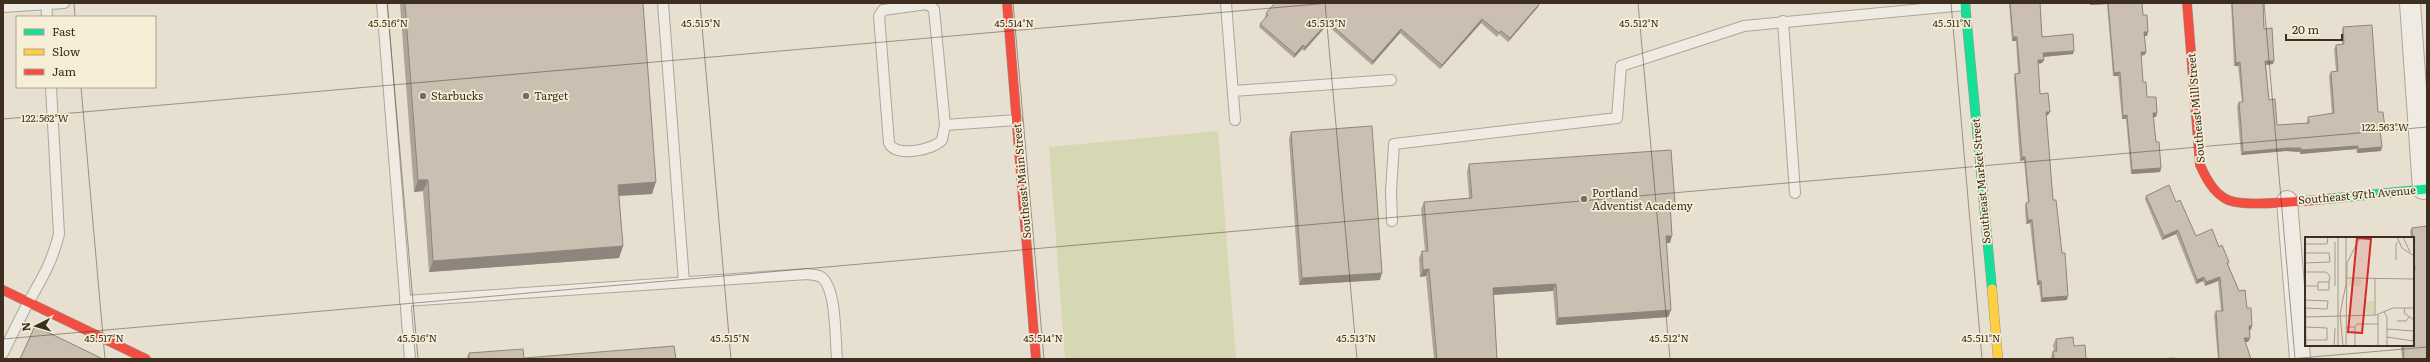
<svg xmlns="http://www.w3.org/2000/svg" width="2430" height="362" font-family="Literata,serif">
<rect width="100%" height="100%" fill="#e7e0d1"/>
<path fill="#d6d7b3" d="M1218,131L1236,359H1065L1049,147Z"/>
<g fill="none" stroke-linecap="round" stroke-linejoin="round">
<g stroke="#ada599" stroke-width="12">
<g id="lane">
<path d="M46,3L47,17"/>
<path d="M382,3L410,359"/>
<path d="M663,3L684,282"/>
<path d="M1226,3L1235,120"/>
<path d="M3,7L64,3"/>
<path d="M1783,21L1795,193"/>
<path d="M1233,91L1391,80"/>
<path d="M945,125L934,9L927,4L883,10L879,16L889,143C895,158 933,150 942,140L945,125L1017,120"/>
<path d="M1392,221L1391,191L1394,144L1617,118L1621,66L1744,26L1965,5"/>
<path d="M405,301L808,274C812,275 818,275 821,277C837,288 835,340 837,359"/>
<path d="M3,353C11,337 19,320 28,303C42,278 52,263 59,234L51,87"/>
</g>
</g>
<g stroke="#ada599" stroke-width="22">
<g id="street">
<path d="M2410,3L2423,189"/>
<path d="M2287,201L2300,359"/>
</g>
</g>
<g stroke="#9c958a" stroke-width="10">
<g id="fast">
<path d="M1965,3L1992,289"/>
<path d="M2316,200L2427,189"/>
</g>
</g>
<g stroke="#9c958a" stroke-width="10">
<path id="slow" d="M1992,289L1998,359"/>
</g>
<g stroke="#9c958a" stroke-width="10">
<g id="jam">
<path d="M1007,3L1036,359"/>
<path d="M2187,3L2200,165C2206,178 2213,192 2226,199C2243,208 2296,201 2316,200"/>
<path d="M3,290L146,359"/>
</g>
</g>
<use href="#lane" stroke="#efebe3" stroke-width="10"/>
<use href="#street" stroke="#efebe3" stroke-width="20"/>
<use href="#fast" stroke="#16e098" stroke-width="9"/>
<use href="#slow" stroke="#ffcf43" stroke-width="9"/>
<use href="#jam" stroke="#f24e42" stroke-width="9"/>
</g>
<g fill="#afa499">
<path d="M401,3H643L652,194L619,196L623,246L619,258L429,272L423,191L414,192L400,4Z"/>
<path d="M2009,3H2040L2042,37L2073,54L2043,57L2044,60L2042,63L2038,64L2040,94L2048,115L2046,116L2053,200L2067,300L2041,302L2039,285H2037L2030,223L2026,224L2025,206L2026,203L2028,202L2024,160L2020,161L2014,78L2015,74L2018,73L2016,41H2012Z"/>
<path d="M2090,3H2142L2143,15L2147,36H2145V55H2141L2143,82L2147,97L2157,113L2156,117H2153L2156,142L2161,168L2160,172L2131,174L2126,119H2122L2118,76H2113L2107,4L2090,5Z"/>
<path d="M2231,3H2263L2264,29L2273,64L2266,65L2269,100L2277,125L2307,123V121L2308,117L2332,114L2329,76L2331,72L2336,71L2334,49L2336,45L2342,44V31L2343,27L2378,112L2383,132H2381V151L2357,153L2356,149L2300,154V152L2286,151L2241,155L2237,106L2239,102H2242L2238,66H2234Z"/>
<path d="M1538,7L1508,42L1499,34L1497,37L1481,23L1440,69L1400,33L1372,65L1327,25L1304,51L1302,49L1294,58L1259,27L1260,24L1266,18L1265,17L1266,13Z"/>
<path d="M1291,132L1380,280L1299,285L1289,139Z"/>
<path d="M1469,164L1672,210H1670V243H1666L1671,310L1668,317L1556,325L1553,291L1494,295L1497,359H1434L1426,276L1420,277L1419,258L1422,251H1425L1421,209L1424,202L1469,198L1467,172Z"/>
<path d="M2146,196L2176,202L2196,236L2219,247L2229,262L2228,265L2247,308L2251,330H2249L2250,338L2248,342H2245L2251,359H2218L2214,315L2216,311H2221L2218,281L2205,286L2203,281L2196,284L2176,234L2162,240L2145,199Z"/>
<path d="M2427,226V359H2402L2401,345H2413V271H2414L2413,262V238H2411L2410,231L2412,228Z"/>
<path d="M2056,339L2074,346L2086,359H2051V357L2053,351H2054L2053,345Z"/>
<path d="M469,353L524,358L676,359H468L467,357Z"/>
</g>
<g fill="#8e867d">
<path d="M1540,3L1538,7L1508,42L1510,38Z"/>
<path d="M2091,3H2107V4L2090,5Z"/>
<path d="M1482,19L1481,23L1440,69L1442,65Z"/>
<path d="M1328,22L1327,25L1304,51L1305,47Z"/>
<path d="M1401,29L1400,33L1372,65L1373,61Z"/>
<path d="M2144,32H2148L2147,36H2143Z"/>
<path d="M2013,37H2017L2016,41H2012Z"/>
<path d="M1303,45L1302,49L1294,58L1295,54Z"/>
<path d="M2074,51L2073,54L2042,57L2043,53Z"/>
<path d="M2141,52H2146L2145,55L2140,56Z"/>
<path d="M2038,60H2044L2042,63L2037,64Z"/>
<path d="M2265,61H2274L2273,64L2264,65Z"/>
<path d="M2240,62L2238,66H2234L2236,63Z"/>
<path d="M2120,72L2118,76H2113L2114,73Z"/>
<path d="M2046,112H2050L2048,115L2044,116Z"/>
<path d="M2153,113H2157L2156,117H2151Z"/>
<path d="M2127,115L2126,119H2122L2123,116Z"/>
<path d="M2385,128L2383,132L2379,133L2380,129Z"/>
<path d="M2358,146L2356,149L2300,154L2301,150Z"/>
<path d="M2382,147L2381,151L2357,153L2358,149Z"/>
<path d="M2287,148H2301L2300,152L2286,151L2241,155L2243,152Z"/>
<path d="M2022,157H2025L2024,160L2020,161Z"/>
<path d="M2161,168L2160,172L2131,174L2132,170Z"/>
<path d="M418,180H428L423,191L414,192Z"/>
<path d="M656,182L652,194L614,196L618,185Z"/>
<path d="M1670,203H1675L1672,210H1667Z"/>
<path d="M2028,220H2032L2030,223L2026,224Z"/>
<path d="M2178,230L2176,234L2162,240L2164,236Z"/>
<path d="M1666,236H1672L1670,243H1663Z"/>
<path d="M623,246L619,258L429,272L433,261Z"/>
<path d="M1429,269L1426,276L1420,277L1423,270Z"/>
<path d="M1382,273L1380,280L1299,285L1302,278Z"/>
<path d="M2204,277L2203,281L2196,284L2197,280Z"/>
<path d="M2220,277L2218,281L2205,286L2206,282Z"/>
<path d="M2038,281H2041L2039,285H2037Z"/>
<path d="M1556,284L1553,291L1491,295L1493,288Z"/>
<path d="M2068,296L2067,300L2041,302L2042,298Z"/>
<path d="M1671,310L1668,317L1556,325L1558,318Z"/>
<path d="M2249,326H2252L2251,330H2247Z"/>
<path d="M2244,338H2250L2248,342H2242Z"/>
<path d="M2342,345H2365L2342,347Z"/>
</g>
<g fill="#cbbfb2" stroke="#8e867d">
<path d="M405,3H643L656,182L618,185L623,246L433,261L428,180H418Z"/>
<path d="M1275,3H1540L1510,38L1501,31L1499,33L1482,19L1442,65L1401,29L1373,61L1328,22L1305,47L1303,45L1295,54L1260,24L1268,15L1266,13Z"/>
<path d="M2010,3H2040L2042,37L2073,34L2074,51L2043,53L2044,60H2038L2040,94L2048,93L2050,112H2046L2053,200H2056L2062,253H2065L2068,296L2042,298L2041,281H2038L2032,220H2028L2026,203L2029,202L2025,157H2022L2015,74L2020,73L2017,37H2013Z"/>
<path d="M2108,3H2142L2143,15H2147L2148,32H2144L2146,52H2141L2143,82H2146L2147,97H2156L2157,113H2153L2156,142H2159L2161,168L2132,170L2127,115L2123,116L2120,72L2114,73Z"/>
<path d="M2232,3H2263L2264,29L2272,28L2274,61H2265L2269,100L2275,99L2277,125L2309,123L2308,117L2334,113L2331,72L2338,71L2336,45L2344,44L2343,27L2372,25L2378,112H2383L2385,128L2380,129L2382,147L2358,149V146L2301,150V148H2287L2243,152L2239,102H2243L2240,62L2236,63Z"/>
<path d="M1372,126L1382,273L1302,278L1291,132Z"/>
<path d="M1671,150L1675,203H1670L1672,236H1666L1671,310L1558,318L1556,284L1493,288L1497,359H1437L1429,269L1423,270L1422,251H1428L1424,202L1472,198L1469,164Z"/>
<path d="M2169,185L2176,202L2180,200L2196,236L2212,229L2219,247L2222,245L2229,262L2227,263L2239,291L2245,290L2247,308H2251L2252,326H2249L2250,338H2244L2251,359H2219L2216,311H2223L2220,277L2206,282L2204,277L2197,280L2178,230L2164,236L2146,196Z"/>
<path d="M2427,226V359H2404L2403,345H2413V271L2415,270L2412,228Z"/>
<path d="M35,326L103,359H20Z"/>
<path d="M2073,337L2074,346L2085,345L2086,359H2054L2053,351H2057L2056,339Z"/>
<path d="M674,346L676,359H469V353L523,349L524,358Z"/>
<path d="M2175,358V359H2158Z"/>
</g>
<path fill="none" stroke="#3d2e20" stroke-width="1" stroke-opacity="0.45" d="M74,3L75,17M387,3L418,359M700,3L731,359M1013,3L1044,359M1325,3L1357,359M1638,3L1670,359M1951,3L1982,359M2264,3L2295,359M81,87L105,359M3,119L1329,3M3,339L2427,127M2289,359L2427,347"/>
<g fill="#786c5e" stroke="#f7eed8" stroke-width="1.5">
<circle cx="423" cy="96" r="4"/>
<circle cx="526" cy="96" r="4"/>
<circle cx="1584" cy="199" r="4"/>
</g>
<g text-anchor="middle" stroke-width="3.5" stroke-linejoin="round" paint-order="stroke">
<g font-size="11" fill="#3d2e20" stroke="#f7eed8" text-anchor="start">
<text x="431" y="100">Starbucks</text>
<text x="534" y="100">Target</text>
<text x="1592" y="197">Portland<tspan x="1592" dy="13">Adventist Academy</tspan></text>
</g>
<g font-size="11" fill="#3d2e20" stroke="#f7eed8">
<text transform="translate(2196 108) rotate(-95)" y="4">Southeast Mill Street</text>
<text transform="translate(1022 181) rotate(-95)" y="4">Southeast Main Street</text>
<text transform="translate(1981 181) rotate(-95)" y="4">Southeast Market Street</text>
<text transform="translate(2357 195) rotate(-5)" y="4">Southeast 97th Avenue</text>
</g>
</g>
<g transform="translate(2305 237)">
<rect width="109" height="109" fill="#e7e0d1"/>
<path d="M45,42L56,43V49H43ZM60,64H69V77L60,76Z" fill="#d6d7b3"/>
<path fill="none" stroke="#a3998a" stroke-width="1" d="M0,0L1,109M92,0L97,11L109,19M98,0L105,15M0,7H22L23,0M91,23V7L93,5M0,26L25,25L24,16H0M0,35H21L24,38L25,40L24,45V53H13V45H24M42,41L109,42M0,49H13M30,49V5M0,63L23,64L22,72L0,71M100,71L99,76L109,83M79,75L82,80V109M70,78V41M0,80L71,78L88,71H109M92,84H101L104,80M0,90L22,91V103H1M41,90H50L52,87H73M82,92L108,94M82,100L108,104L109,85M29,109L30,91M33,109V0M38,109L35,77L41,47V0M41,109L42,26L55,0M50,109V90M73,109V78"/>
<path fill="#d62828" fill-opacity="0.15" stroke="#d62828" stroke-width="2" d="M52,1L66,2L57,96L43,95Z"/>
<rect width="109" height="109" fill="none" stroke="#3d2e20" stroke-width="2"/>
</g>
<g font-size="10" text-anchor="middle" fill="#3d2e20" stroke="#f7eed8" stroke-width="3.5" stroke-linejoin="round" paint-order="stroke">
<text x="388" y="27">45.516°N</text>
<text x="701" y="27">45.515°N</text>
<text x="1014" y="27">45.514°N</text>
<text x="1326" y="27">45.513°N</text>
<text x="1639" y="27">45.512°N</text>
<text x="1952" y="27">45.511°N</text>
<text x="45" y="122">122.562°W</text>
<text x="2385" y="131">122.563°W</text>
<text x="104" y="342">45.517°N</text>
<text x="417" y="342">45.516°N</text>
<text x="730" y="342">45.515°N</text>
<text x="1043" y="342">45.514°N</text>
<text x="1356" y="342">45.513°N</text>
<text x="1669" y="342">45.512°N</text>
<text x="1981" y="342">45.511°N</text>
</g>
<rect width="2430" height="362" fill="none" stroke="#3d2e20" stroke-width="8"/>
<rect x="16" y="16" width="140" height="72" fill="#f7eed8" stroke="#ada18e"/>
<rect x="24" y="29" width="20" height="6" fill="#16e098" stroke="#ada18e"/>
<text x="52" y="36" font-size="12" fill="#3d2e20">Fast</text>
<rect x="24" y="49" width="20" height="6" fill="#ffcf43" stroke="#ada18e"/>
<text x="52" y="56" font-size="12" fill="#3d2e20">Slow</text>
<rect x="24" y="69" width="20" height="6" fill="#f24e42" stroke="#ada18e"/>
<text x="52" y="76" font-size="12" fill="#3d2e20">Jam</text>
<g transform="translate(36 326) rotate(265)" stroke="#f7eed8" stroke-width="3" paint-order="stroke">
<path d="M0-3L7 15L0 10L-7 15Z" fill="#3d2e20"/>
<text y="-6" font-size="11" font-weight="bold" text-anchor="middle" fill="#3d2e20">N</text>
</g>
<path d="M2286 34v6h56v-6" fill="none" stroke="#3d2e20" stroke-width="2"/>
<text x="2292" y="34" font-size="12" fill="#3d2e20" stroke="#f7eed8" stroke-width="3" paint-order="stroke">20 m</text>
</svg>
